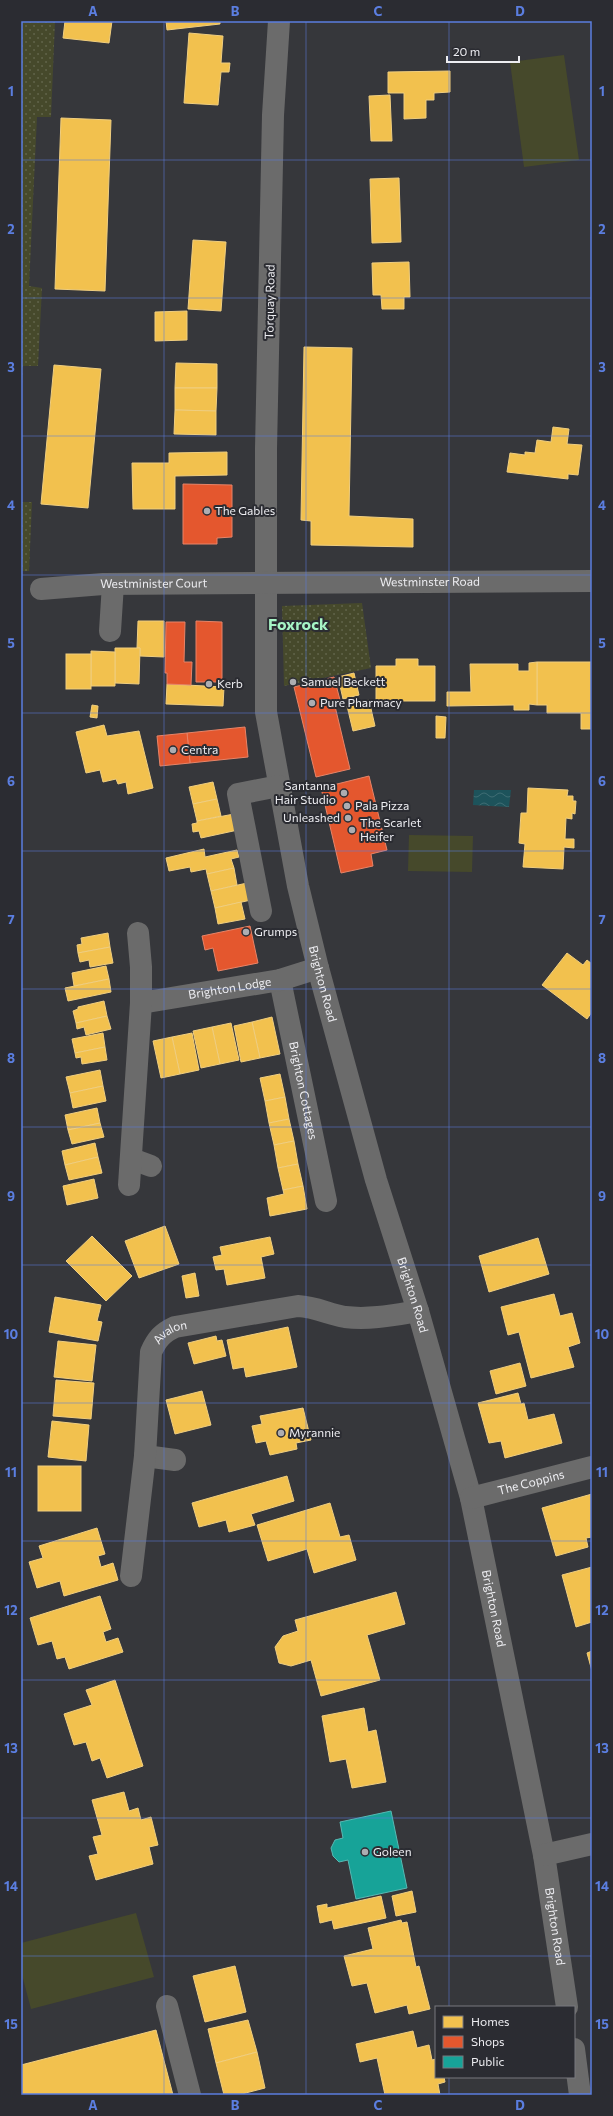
<svg xmlns="http://www.w3.org/2000/svg" width="613" height="2116" font-family="Commissioner,sans-serif">
<defs>
<pattern id="green-dots" width="8" height="8" patternUnits="userSpaceOnUse"><rect width="8" height="8" fill="#46492b"/><path d="M2 2h.1M6 6h.1" fill="none" stroke="#61644a" stroke-width="1.8" stroke-linecap="round"/></pattern>
<pattern id="water-waves" width="16" height="10" patternUnits="userSpaceOnUse"><rect width="16" height="10" fill="#1d535b"/><path d="M0 5q4-4 8 0t8 0" fill="none" stroke="#3e6c73"/></pattern>
</defs>
<rect width="100%" height="100%" fill="#36373b"/>
<g fill="url(#green-dots)">
<path d="M21,21H55L51,117H37L29,286L42,288L38,366H23L21,403Z"/>
<path d="M21,502H32L29,571H21Z"/>
<path d="M362,603L371,668L284,686L282,606Z"/>
</g>
<g fill="#46492b">
<path d="M564,55L579,160L524,167L510,62Z"/>
<path d="M409,835L473,836L472,872L408,871Z"/>
<path d="M136,1913L154,1977L31,2009L21,1971V1943Z"/>
</g>
<path fill="url(#water-waves)" d="M474,790H511L509,807L473,805Z"/>
<g fill="#f2c14e" stroke="#f0ce7f">
<path d="M65,21H112L109,43L63,38Z"/>
<path d="M166,21H220V24L167,30Z"/>
<path d="M189,33L223,36L221,63H230L229,72H221L218,105L184,103Z"/>
<path d="M450,71V92L434,93V100H426V118L404,119V93H388V72Z"/>
<path d="M390,95L392,141H371L369,96Z"/>
<path d="M61,118L111,120L105,291L55,289Z"/>
<path d="M399,178L401,242L372,243L370,179Z"/>
<path d="M193,240L226,242L221,311L188,309Z"/>
<path d="M409,262L410,297H404V309H382L381,295H373L372,263Z"/>
<path d="M187,311V340L155,341V312Z"/>
<path d="M304,347L352,348L349,516L413,519V547L311,545V521L301,520Z"/>
<path d="M176,363L217,364V388H175Z"/>
<path d="M54,365L101,369L88,508L41,504Z"/>
<path d="M175,388H217L216,411L175,410Z"/>
<path d="M175,410L216,411V435L174,434Z"/>
<path d="M553,427L569,429L567,444L582,445L578,475L568,474V479L507,472L510,453L525,455V452L535,453L537,440L551,442Z"/>
<path d="M227,452V475L175,476V509H133L132,463H169V453Z"/>
<path d="M138,621H164V657L140,656V648H137Z"/>
<path d="M115,648H140L139,684L115,683Z"/>
<path d="M91,651L115,652V686H91Z"/>
<rect x="66" y="654" width="25" height="35"/>
<path d="M396,659H418V666H435V701H376V666H396Z"/>
<path d="M537,662H592V729H581V713H547V705H537Z"/>
<path d="M537,662V705L529,704V710H514V705L447,706V692H471L470,664H518V671H529V663Z"/>
<path d="M354,673L359,695L343,699L338,677Z"/>
<path d="M167,684L224,687L223,706L166,704Z"/>
<path d="M369,700L375,726L353,731L347,706Z"/>
<path d="M92,705L98,706L97,718L90,717Z"/>
<path d="M436,716L446,717L445,738H436Z"/>
<path d="M104,725L107,736L139,731L153,788L128,794L126,782L118,784L116,779L103,782L100,770L86,773L76,732Z"/>
<path d="M213,782L217,799L193,804L189,787Z"/>
<path d="M528,788L568,790L567,796H573V801H576L575,814L572,813V819L566,818L565,839H574V848L564,847L563,869L523,867L525,844L519,843L521,813H527Z"/>
<path d="M217,799L221,816L197,821L193,804Z"/>
<path d="M234,814L238,830L201,838L199,831L193,832L192,824L197,823V821Z"/>
<path d="M204,849L205,857L237,850L239,857L231,859L234,868L207,874L206,869L191,872L190,867L169,871L166,858Z"/>
<path d="M234,868L237,885L211,891L207,874Z"/>
<path d="M247,883L251,900L215,908L211,891Z"/>
<path d="M241,902L245,919L218,924L215,908Z"/>
<path d="M108,933L110,947L78,953L77,945L82,944L81,938Z"/>
<path d="M110,947L113,963L90,967L89,960L80,962L78,953Z"/>
<path d="M567,953L583,965L587,960L592,964V1012L587,1019L542,985Z"/>
<path d="M106,966L109,979L74,986L72,973Z"/>
<path d="M109,979L111,992L68,1001L65,988Z"/>
<path d="M104,1001L107,1016L76,1023L73,1011L78,1009V1007Z"/>
<path d="M107,1016L111,1029L86,1035L84,1027L77,1029L76,1023Z"/>
<path d="M272,1017L280,1054L260,1058L252,1022Z"/>
<path d="M252,1022L260,1058L241,1062L234,1026Z"/>
<path d="M231,1023L239,1060L220,1064L212,1027Z"/>
<path d="M212,1027L220,1064L201,1068L193,1031Z"/>
<path d="M103,1033L105,1047L75,1053L72,1039Z"/>
<path d="M192,1033L199,1070L180,1074L172,1037Z"/>
<path d="M172,1037L180,1074L161,1078L153,1041Z"/>
<path d="M105,1047L107,1060L82,1064L81,1057L76,1058L75,1053Z"/>
<path d="M100,1070L103,1086L70,1093L66,1077Z"/>
<path d="M280,1074L285,1097L265,1101L260,1078Z"/>
<path d="M103,1086L106,1101L73,1108L70,1093Z"/>
<path d="M285,1097L289,1119L269,1123L265,1101Z"/>
<path d="M97,1108L100,1123L68,1130L65,1115Z"/>
<path d="M289,1119L294,1141L274,1145L269,1123Z"/>
<path d="M100,1123L104,1137L72,1144L68,1130Z"/>
<path d="M294,1141L298,1164L278,1168L274,1145Z"/>
<path d="M95,1143L98,1157L65,1165L62,1151Z"/>
<path d="M98,1157L102,1173L69,1180L65,1165Z"/>
<path d="M298,1164L303,1186L283,1190L278,1168Z"/>
<path d="M94,1179L98,1198L67,1205L63,1186Z"/>
<path d="M303,1186L307,1209L270,1216L267,1198L284,1194L283,1190Z"/>
<path d="M165,1226L179,1264L139,1278L125,1241Z"/>
<path d="M92,1236L132,1276L106,1301L66,1261Z"/>
<path d="M270,1237L274,1254L261,1257L265,1278L227,1285L224,1269L216,1270L213,1257L222,1255L220,1247Z"/>
<path d="M538,1238L549,1274L489,1292L479,1256Z"/>
<path d="M195,1273L199,1296L186,1298L182,1276Z"/>
<path d="M554,1294L560,1316L572,1313L580,1343L568,1347L574,1367L531,1378L519,1332L508,1335L501,1307Z"/>
<path d="M55,1297L101,1305L97,1321L102,1322L98,1341L49,1332Z"/>
<path d="M288,1327L297,1367L246,1377L244,1367L233,1369L227,1340Z"/>
<path d="M216,1336L217,1341L222,1340L226,1356L194,1364L188,1343Z"/>
<path d="M58,1341L96,1345L92,1381L54,1377Z"/>
<path d="M520,1363L526,1386L496,1394L490,1371Z"/>
<path d="M56,1380L94,1383L91,1419L53,1416Z"/>
<path d="M202,1391L211,1425L175,1434L166,1400Z"/>
<path d="M518,1393L521,1404L524,1403L528,1420L554,1414L562,1443L505,1458L501,1441L489,1443L478,1403Z"/>
<path d="M303,1408L311,1440L296,1443L297,1449L270,1455L266,1441L256,1443L252,1426L262,1424L260,1416Z"/>
<path d="M52,1421L89,1425L86,1461L48,1457Z"/>
<rect x="38" y="1466" width="43" height="45"/>
<path d="M287,1476L294,1501L251,1514L255,1525L229,1532L226,1520L199,1527L192,1503Z"/>
<path d="M592,1494V1537L586,1538L588,1547L556,1556L542,1508Z"/>
<path d="M330,1503L340,1537L349,1535L356,1560L314,1573L307,1549L268,1561L257,1525Z"/>
<path d="M97,1528L105,1554L98,1556L101,1567L113,1563L118,1580L64,1596L60,1581L37,1588L29,1562L43,1558L39,1546Z"/>
<path d="M592,1567V1622L576,1627L562,1575Z"/>
<path d="M396,1592L405,1624L367,1635L380,1680L321,1696L311,1660L291,1666L279,1663L275,1647L283,1636L298,1631L295,1620Z"/>
<path d="M100,1596L111,1629L103,1632L106,1642L118,1638L123,1652L69,1669L65,1657L57,1659L52,1641L38,1645L30,1618Z"/>
<path d="M592,1651V1671L587,1653Z"/>
<path d="M115,1680L143,1766L107,1778L100,1758L92,1761L86,1742L74,1745L64,1714L92,1705L86,1690Z"/>
<path d="M364,1708L368,1732L376,1730L386,1782L352,1788L346,1759L330,1762L322,1716Z"/>
<path d="M124,1792L129,1811L138,1808L141,1820L151,1817L158,1845L149,1847L153,1864L96,1880L89,1856L98,1854L93,1837L102,1835L92,1800Z"/>
<path d="M412,1891L416,1912L396,1916L392,1896Z"/>
<path d="M381,1896L386,1918L334,1929L332,1920L320,1923L317,1906L327,1904V1908Z"/>
<path d="M401,1920L402,1923L407,1922L416,1967L419,1966L430,2009L409,2014L407,2005L375,2013L367,1983L352,1986L344,1956L373,1949L368,1928Z"/>
<path d="M235,1966L246,2012L205,2022L193,1976Z"/>
<path d="M248,2020L257,2052L216,2063L208,2029Z"/>
<path d="M156,2030L173,2095H21V2065Z"/>
<path d="M413,2031L417,2048L429,2045L432,2060L436,2059V2077H444L445,2082L438,2084L440,2095H385L377,2058L360,2062L356,2044Z"/>
<path d="M257,2052L265,2088L238,2095H224L216,2063Z"/>
</g>
<g fill="#e4572e" stroke="#e78468">
<path d="M183,484L232,485V537L217,538V544H183Z"/>
<path d="M196,621L222,622V682H196Z"/>
<path d="M166,622H185L184,662H192L191,685L167,684V673H165Z"/>
<path d="M334,677L340,700L334,702L350,769L316,777L294,687Z"/>
<path d="M245,727L248,757L190,763L187,733Z"/>
<path d="M187,733L190,763L160,766L157,736Z"/>
<path d="M369,776L387,850L371,854L373,866L341,873L321,788Z"/>
<path d="M250,926L258,963L218,971L213,948L205,950L202,936Z"/>
</g>
<path fill="#17a398" stroke="#57b9b3" d="M391,1811L407,1888L356,1899L348,1860L339,1862L333,1856L331,1848L335,1840L343,1838L340,1822Z"/>
<g fill="none" stroke-linecap="round" stroke-linejoin="round">
<g stroke="#6b6b6b" stroke-width="22">
<path id="s1" d="M279,21L273,115L266,449V712L298,886L318,968L376,1180L418,1311L471,1498L544,1855L567,2007"/>
<path id="s2" d="M41,589L103,584L592,581"/>
<path d="M110,631L113,584"/>
<path d="M261,911L238,794L279,786"/>
<path id="s3" d="M280,980L326,1201"/>
<path id="s4" d="M141,1003L280,980L318,968"/>
<path d="M132,1159L151,1166"/>
<path d="M129,1185L141,1003V967L138,933"/>
<path d="M145,1456L175,1460"/>
<path id="s5" d="M471,1498L592,1467"/>
<path id="s6" d="M131,1576L145,1456L151,1352C157,1339 162,1333 175,1327L298,1306C316,1307 328,1314 345,1317C370,1320 394,1315 418,1311"/>
<path d="M544,1855L592,1844"/>
<path d="M167,2006L190,2095"/>
<path d="M574,2049L580,2095"/>
</g>
</g>
<path fill="none" stroke="#5b7ee0" stroke-width="1" stroke-opacity="0.55" d="M164,21V2095M306,21V2095M449,21V2007M21,160H592M21,298H592M21,436H592M21,575H592M21,713H592M21,851H592M21,989H592M21,1127H592M21,1265H592M21,1403H592M21,1541H592M21,1680H592M21,1818H592M21,1956H592M449,2077V2095"/>
<g fill="#adadb1" stroke="#2b2c32" stroke-width="1.5">
<circle cx="207" cy="511" r="4"/>
<circle cx="293" cy="682" r="4"/>
<circle cx="209" cy="684" r="4"/>
<circle cx="312" cy="703" r="4"/>
<circle cx="173" cy="750" r="4"/>
<circle cx="344" cy="793" r="4"/>
<circle cx="347" cy="806" r="4"/>
<circle cx="348" cy="818" r="4"/>
<circle cx="352" cy="830" r="4"/>
<circle cx="246" cy="932" r="4"/>
<circle cx="281" cy="1433" r="4"/>
<circle cx="365" cy="1852" r="4"/>
</g>
<g text-anchor="middle" stroke-width="4" stroke-linejoin="round" paint-order="stroke">
<g font-size="12" fill="#ededf1" stroke="#2b2c32">
<text transform="translate(270 302) rotate(-89)" y="4">Torquay Road</text>
<text dy="4" stroke="none"><textPath href="#s2" startOffset="389">Westminster Road</textPath></text>
<text dy="4" stroke="none"><textPath href="#s2" startOffset="113">Westminister Court</textPath></text>
<text dy="4" stroke="none"><textPath href="#s1" startOffset="969">Brighton Road</textPath></text>
<text dy="4" stroke="none"><textPath href="#s4" startOffset="90">Brighton Lodge</textPath></text>
<text dy="4" stroke="none"><textPath href="#s3" startOffset="113">Brighton Cottages</textPath></text>
<text dy="4" stroke="none"><textPath href="#s1" startOffset="1293">Brighton Road</textPath></text>
<text dy="4" stroke="none"><textPath href="#s6" startOffset="254">Avalon</textPath></text>
<text dy="4" stroke="none"><textPath href="#s5" startOffset="62">The Coppins</textPath></text>
<text dy="4" stroke="none"><textPath href="#s1" startOffset="1617">Brighton Road</textPath></text>
<text dy="4" stroke="none"><textPath href="#s1" startOffset="1941">Brighton Road</textPath></text>
</g>
<g font-size="12" fill="#ededf1" stroke="#2b2c32" text-anchor="start">
<text x="215" y="515">The Gables</text>
<text x="301" y="686">Samuel Beckett</text>
<text x="217" y="688">Kerb</text>
<text x="320" y="707">Pure Pharmacy</text>
<text x="181" y="754">Centra</text>
<text x="336" y="790" text-anchor="end">Santanna<tspan x="336" dy="14">Hair Studio</tspan></text>
<text x="355" y="810">Pala Pizza</text>
<text x="340" y="822" text-anchor="end">Unleashed</text>
<text x="360" y="827">The Scarlet<tspan x="360" dy="14">Heifer</tspan></text>
<text x="254" y="936">Grumps</text>
<text x="289" y="1437">Myrannie</text>
<text x="373" y="1856">Goleen</text>
</g>
<g font-size="16" font-weight="bold" fill="#a6f4c5" stroke="#2b2c32">
<text x="298" y="630">Foxrock</text>
</g>
</g>
<rect width="613" height="2116" fill="none" stroke="#2b2c32" stroke-width="44"/>
<rect x="435" y="2006" width="140" height="72" fill="#2b2c32" stroke="#79797e"/>
<rect x="443" y="2016" width="20" height="12" fill="#f2c14e" stroke="#79797e"/>
<text x="471" y="2026" font-size="12" fill="#ededf1">Homes</text>
<rect x="443" y="2036" width="20" height="12" fill="#e4572e" stroke="#79797e"/>
<text x="471" y="2046" font-size="12" fill="#ededf1">Shops</text>
<rect x="443" y="2056" width="20" height="12" fill="#17a398" stroke="#79797e"/>
<text x="471" y="2066" font-size="12" fill="#ededf1">Public</text>
<path d="M447 56v6h72v-6" fill="none" stroke="#ededf1" stroke-width="2"/>
<text x="453" y="56" font-size="12" fill="#ededf1" stroke="#2b2c32" stroke-width="3" paint-order="stroke">20 m</text>
<rect x="22" y="22" width="569" height="2072" fill="none" stroke="#5b7ee0" stroke-width="1.5"/>
<g font-size="13" text-anchor="middle" font-weight="bold" fill="#5b7ee0">
<text x="93" y="16">A</text>
<text x="235" y="16">B</text>
<text x="378" y="16">C</text>
<text x="520" y="16">D</text>
<text x="11" y="96">1</text>
<text x="602" y="96">1</text>
<text x="11" y="234">2</text>
<text x="602" y="234">2</text>
<text x="11" y="372">3</text>
<text x="602" y="372">3</text>
<text x="11" y="510">4</text>
<text x="602" y="510">4</text>
<text x="11" y="648">5</text>
<text x="602" y="648">5</text>
<text x="11" y="786">6</text>
<text x="602" y="786">6</text>
<text x="11" y="924">7</text>
<text x="602" y="924">7</text>
<text x="11" y="1063">8</text>
<text x="602" y="1063">8</text>
<text x="11" y="1201">9</text>
<text x="602" y="1201">9</text>
<text x="11" y="1339">10</text>
<text x="602" y="1339">10</text>
<text x="11" y="1477">11</text>
<text x="602" y="1477">11</text>
<text x="11" y="1615">12</text>
<text x="602" y="1615">12</text>
<text x="11" y="1753">13</text>
<text x="602" y="1753">13</text>
<text x="11" y="1891">14</text>
<text x="602" y="1891">14</text>
<text x="11" y="2029">15</text>
<text x="602" y="2029">15</text>
<text x="93" y="2110">A</text>
<text x="235" y="2110">B</text>
<text x="378" y="2110">C</text>
<text x="520" y="2110">D</text>
</g>
</svg>
